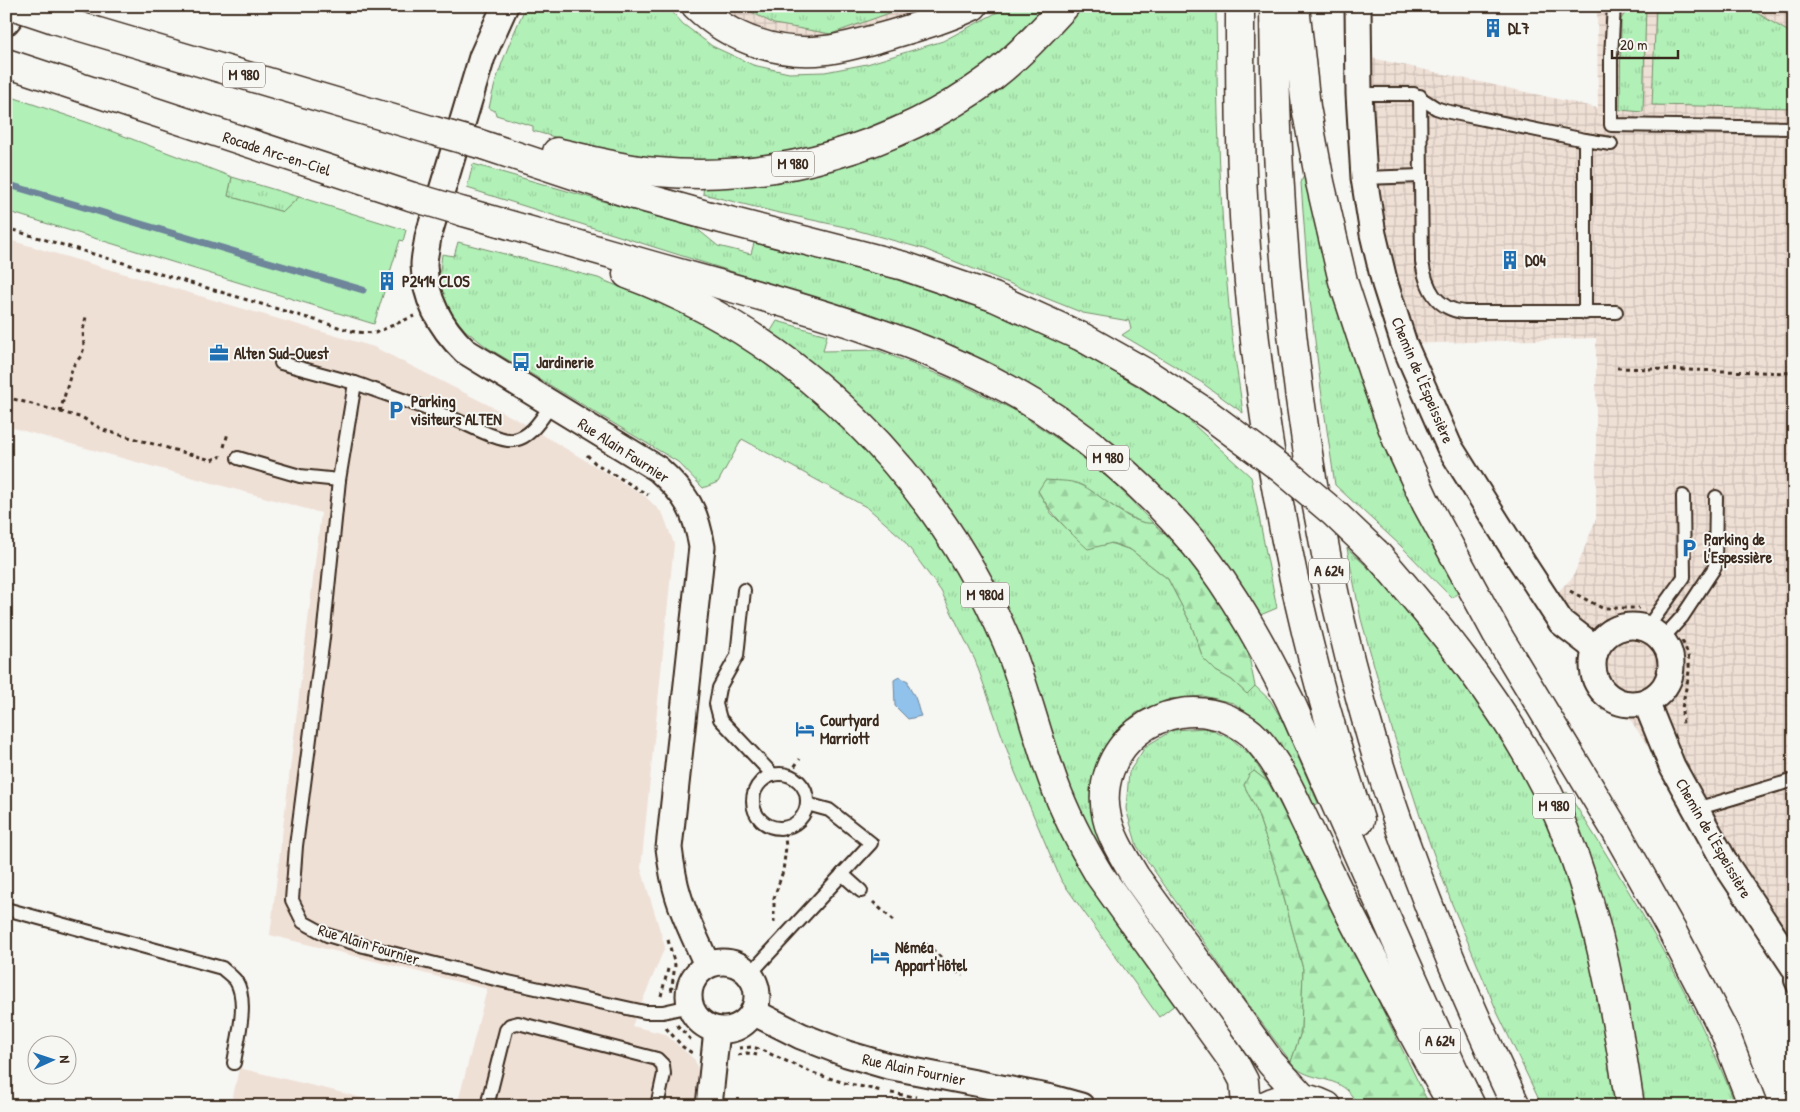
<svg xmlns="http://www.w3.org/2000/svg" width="1800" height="1112" font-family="'Patrick Hand',sans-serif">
<defs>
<pattern id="industrial-grid" width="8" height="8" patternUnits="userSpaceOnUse" patternTransform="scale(1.25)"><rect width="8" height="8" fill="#efe0d6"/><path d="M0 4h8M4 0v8" fill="none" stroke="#cec0b7"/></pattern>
<pattern id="grass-tufts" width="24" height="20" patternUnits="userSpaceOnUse" patternTransform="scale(1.25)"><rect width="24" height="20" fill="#b1f0b7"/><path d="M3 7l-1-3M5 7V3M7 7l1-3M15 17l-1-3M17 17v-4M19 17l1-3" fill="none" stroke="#99ce9d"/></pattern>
<pattern id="forest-firs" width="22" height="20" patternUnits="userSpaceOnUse" patternTransform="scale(1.25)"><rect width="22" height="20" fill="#b1f0b7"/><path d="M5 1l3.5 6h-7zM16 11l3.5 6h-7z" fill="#99ce9d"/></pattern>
</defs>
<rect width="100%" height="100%" fill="#f6f6f2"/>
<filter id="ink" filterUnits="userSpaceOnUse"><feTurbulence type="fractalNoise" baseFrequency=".02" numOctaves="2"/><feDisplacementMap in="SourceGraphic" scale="10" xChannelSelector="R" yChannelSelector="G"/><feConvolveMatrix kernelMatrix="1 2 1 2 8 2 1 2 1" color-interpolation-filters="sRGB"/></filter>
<g filter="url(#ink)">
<g fill="#efe0d6">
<path d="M6,239L374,347L518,420L645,496L663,514L674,544L641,868L665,947L632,1026L665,1034L695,1060L698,1071L695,1106H457L487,989L270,935L321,513L6,426Z"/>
<path d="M239,1068L331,1090L393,1106H231Z"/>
</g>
<g fill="url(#industrial-grid)">
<path d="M696,6H973L810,51Z"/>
<path d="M1597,6H1794V967L1606,683L1548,601L1573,577L1596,519V338L1404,344L1385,284L1358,55L1598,108Z"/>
</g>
<g fill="url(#grass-tufts)" stroke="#768d6a">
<path d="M526,6H667L683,24L712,46L753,65L789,73L825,72L867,64L943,41L1009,6H1046L985,65L923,104L852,134L788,152L722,160H669L601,150L533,131V126L496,115L495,111L489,108C496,73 511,39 526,6Z"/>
<path d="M740,6H909L831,34L774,24Z"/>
<path d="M1080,6H1216C1217,110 1220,215 1230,318C1233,350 1239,381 1243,413L1201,382L1122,335L1131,329L1129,321L1083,313L924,249L845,227L775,212L703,194L704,184L805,173L1068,21Z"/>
<path d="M1630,6H1646L1643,112L1620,110L1621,19Z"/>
<path d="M1656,6H1745L1794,35V108L1652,105Z"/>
<path d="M473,164L696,228L718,246L751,254L754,243L886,276L1004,316L1058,341L1116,373L1183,415L1251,477L1277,608L1258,616L1059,405L1008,374L954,346L901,325L467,188Z"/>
<path d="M1304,174L1332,284L1460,591L1452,598L1402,547L1335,485L1321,389L1309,292L1301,183Z"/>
<path d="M232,177L299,197L283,212L228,196Z"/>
<path d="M458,242L598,278L681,312L748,350L817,400L877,460L928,525L969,593L1000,659L1058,825L1078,867L1176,1004L1159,1017L1061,880L1015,772L975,660L941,591L902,538L868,508L742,439L718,482L703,488L678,462L488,348L465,330L448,309L438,287L442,254L454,256Z"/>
<path d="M777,321L827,335L823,351L877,350L955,381L1014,410L1068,446L1112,481L1153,523L1145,524L1127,515L1078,484L1038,491L1051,513L1067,529L1131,550L1168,579L1191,624L1203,658L1216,671L1232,680L1246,693L1255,686L1270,700L1281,718L1318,803L1312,806L1282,748L1260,721L1233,703L1203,696L1170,699L1136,713L1112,735L1094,770L1090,804L1100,843L1096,844L1077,805L1029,664L1008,611L981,560L948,509L916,468L878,424L823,373L769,334Z"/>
<path d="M1347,548C1385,583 1422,620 1453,661C1503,726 1544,799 1571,876C1597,949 1605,1029 1618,1106H1542L1498,1014L1452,904L1422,822L1392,729L1361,619Z"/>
<path d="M1206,728L1232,739L1251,756L1268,782L1254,771L1244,785L1256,809L1277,872L1303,969L1301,1032L1291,1062L1238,991L1137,846L1126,809L1129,772L1146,746L1173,730Z"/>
<path d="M1567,792C1631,892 1693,994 1736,1106H1644C1627,999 1611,892 1564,794Z"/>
</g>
<g fill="url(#forest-firs)" stroke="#768d6a">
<path d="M1045,480C1055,481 1069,480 1079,484C1101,493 1129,526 1153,523L1179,548L1211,590L1247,647L1255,686L1247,694L1232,680L1216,671L1203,658L1191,624L1168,579L1131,550L1112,543L1088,549C1067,530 1053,516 1038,491Z"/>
<path d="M1254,771L1268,782L1298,838L1430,1106H1359C1355,1101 1351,1094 1347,1090C1330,1075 1304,1081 1291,1062L1301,1032L1303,969L1277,872L1256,809L1244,785L1249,775Z"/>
</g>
<path fill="#b1f0b7" stroke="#768d6a" d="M6,95L95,125L232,177L228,196L283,212L299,197L406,230L403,241L400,240L374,324L6,211Z"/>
<path fill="#90c2ec" stroke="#6e859a" d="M899,677L908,681C908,689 914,693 916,700C918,705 918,710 921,716L908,719L895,706L894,680Z"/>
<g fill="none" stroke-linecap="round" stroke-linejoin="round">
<path stroke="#6e859a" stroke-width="7" d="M6,184L363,290"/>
<g stroke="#3b2a1e" stroke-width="16">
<g id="lane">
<path d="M1614,6L1611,56V125L1794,128"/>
<path d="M1359,94H1414L1436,108L1445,111L1585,140L1611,144"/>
<path d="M1420,96L1422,262C1426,288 1436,309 1464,312H1616"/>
<path d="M1585,140V313"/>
<path d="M1364,178L1421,176"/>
<path d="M281,363L355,383"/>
<path d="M552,404C542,417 532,437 514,440C500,443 464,422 449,417C418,405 386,394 355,383L339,480L323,638L296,846L292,900L303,922L327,935L364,946L499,980L645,1012H663L690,1006"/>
<path d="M238,458L300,476L339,480"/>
<path d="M744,590L737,656L719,688L716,704L720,719L773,775"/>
<path d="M1647,628L1684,577L1683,496"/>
<path d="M1662,639L1682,617L1715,567L1716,497"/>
<circle cx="780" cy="801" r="27"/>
<path d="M1696,809L1794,780"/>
<path d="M842,874L861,891"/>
<path d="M6,909L222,968C226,972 232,976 236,981C249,1002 237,1041 234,1063"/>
<path d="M1791,963V981L1794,988"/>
<path d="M750,974L871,843L829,810L807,804"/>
<path d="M487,1106L506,1030L510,1025L518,1023L657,1059L663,1065L664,1074L657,1106"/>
</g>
</g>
<g stroke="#3b2a1e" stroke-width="29">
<g id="street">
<path d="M505,6L482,57L428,237C427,246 424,256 424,265C425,299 441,328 465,351L658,469C686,494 696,510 702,547L669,848C671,864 673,879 678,895C685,919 697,941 707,965"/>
<path d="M1358,6L1359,94L1364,178L1373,234L1385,284L1404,344L1449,446L1518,556L1561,622L1596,649"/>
<path d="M6,22L19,6"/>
<circle cx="1632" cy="665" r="39"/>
<path d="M1646,702L1672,766L1727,866L1794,967"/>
<circle cx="723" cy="996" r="34"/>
<path d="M753,1012L801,1036L847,1054L888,1066L1052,1098L1081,1106"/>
<path d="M709,1106L717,1030"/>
</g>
</g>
<g stroke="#3b2a1e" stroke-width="31">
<path id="secondary" d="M1264,1106C1285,1095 1306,1095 1327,1106"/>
</g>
<g stroke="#3b2a1e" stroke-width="31">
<g id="highway">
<path d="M696,6C730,39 779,56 826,50C849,47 871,40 893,34C920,26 948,18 973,6"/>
<path d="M1240,6C1240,86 1240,167 1246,247C1261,441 1298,635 1360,820"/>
<path d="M1274,6C1276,246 1299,481 1364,712C1401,848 1456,978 1516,1106"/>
<path d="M1295,6L1306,107L1320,182L1343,281L1375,379L1397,440L1426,503L1497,634L1616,831L1671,929L1725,1033L1753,1106"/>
<path d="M54,19L434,131"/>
<path d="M6,63L413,197"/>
<path d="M480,144L631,194L706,215L904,266L994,297L1082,337L1146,373L1208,414"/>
<path d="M557,152C590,160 623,169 657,172C775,183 897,147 992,77C1019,56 1042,31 1065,6"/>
<path d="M464,212C547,236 631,260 715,283C814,311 918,340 1008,389C1079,428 1144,484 1196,546C1234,593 1263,647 1290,701L1454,1071L1471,1106"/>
<path d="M627,274C798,337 936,476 1007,642C1026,688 1037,737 1054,783C1066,816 1082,846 1100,876L1235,1064L1244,1081L1246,1106"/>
<path d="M1376,553C1439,625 1500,700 1544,785C1594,884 1614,998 1630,1106"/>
<path d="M1303,1098L1271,1063L1135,876C1124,857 1112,839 1107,818C1091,748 1163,692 1228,719C1238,724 1249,730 1256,738C1277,761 1291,791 1304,819C1317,846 1330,873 1343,900C1356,927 1371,954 1385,981C1406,1021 1427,1061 1450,1100"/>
</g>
</g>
<g stroke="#3b2a1e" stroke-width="3" stroke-dasharray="4 4" stroke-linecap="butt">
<path d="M6,228L355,332L375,333L414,316"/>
<path d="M1617,368L1794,373"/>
<path d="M6,397L83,418L103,430L211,460L220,457V455"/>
<path d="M60,412L73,366L81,356L84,348L83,330L86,317"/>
<path d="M224,447L228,433"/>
<path d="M587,455L595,463L648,495"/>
<path d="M1570,591L1602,608H1639"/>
<path d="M1682,641C1695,663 1687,680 1683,703C1681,711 1683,720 1683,727"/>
<path d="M790,773L800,759"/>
<path d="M873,902L893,920"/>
<path d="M774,923V898L783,871L786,847L784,828"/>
<path d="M668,940L675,965L671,993"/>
<path d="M926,944L962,976"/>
<path d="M661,996L668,969"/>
<path d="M1789,1004L1794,1015"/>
<path d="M677,1025L692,1041"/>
<path d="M666,1028L683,1047L692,1053"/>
<path d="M739,1048L752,1047L759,1049L813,1073L845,1083L882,1091"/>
<path d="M738,1055L747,1053L757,1055"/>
<path d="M891,1093L916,1097"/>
</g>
<use href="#lane" stroke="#f6f6f2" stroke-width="12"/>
<use href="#street" stroke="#f6f6f2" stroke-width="25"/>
<use href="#secondary" stroke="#f6f6f2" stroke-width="28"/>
<use href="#highway" stroke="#f6f6f2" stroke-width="28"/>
<g stroke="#3b2a1e" stroke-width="31" stroke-linecap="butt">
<g id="highway-bridge">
<path d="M15,6L54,19"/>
<path d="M434,131L480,144"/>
<path d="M413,197L464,212"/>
<path d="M1208,414L1282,469L1334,513L1376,553"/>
</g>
</g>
<use href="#highway-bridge" stroke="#f6f6f2" stroke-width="28"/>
</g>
</g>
<defs>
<g id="building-bare" transform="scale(1.5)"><path d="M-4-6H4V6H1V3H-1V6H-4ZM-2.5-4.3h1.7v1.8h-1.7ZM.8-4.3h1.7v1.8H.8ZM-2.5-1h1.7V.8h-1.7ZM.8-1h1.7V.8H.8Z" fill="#1f6fb2" stroke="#f6f6f2" stroke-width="2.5" paint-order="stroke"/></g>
<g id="office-bare" transform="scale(1.5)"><path d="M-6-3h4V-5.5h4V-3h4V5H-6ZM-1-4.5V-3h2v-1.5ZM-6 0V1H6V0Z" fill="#1f6fb2" stroke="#f6f6f2" stroke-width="2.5" paint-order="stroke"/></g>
<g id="bus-bare" transform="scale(1.5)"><path d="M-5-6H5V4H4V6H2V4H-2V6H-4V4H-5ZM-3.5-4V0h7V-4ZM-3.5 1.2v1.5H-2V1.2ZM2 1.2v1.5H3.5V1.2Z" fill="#1f6fb2" stroke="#f6f6f2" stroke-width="2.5" paint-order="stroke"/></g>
<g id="parking-bare" transform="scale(1.5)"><path d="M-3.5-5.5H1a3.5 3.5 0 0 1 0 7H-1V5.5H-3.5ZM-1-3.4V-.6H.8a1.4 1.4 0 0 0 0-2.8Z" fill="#1f6fb2" stroke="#f6f6f2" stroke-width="2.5" paint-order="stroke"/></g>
<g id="hotel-bare" transform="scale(1.5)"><path d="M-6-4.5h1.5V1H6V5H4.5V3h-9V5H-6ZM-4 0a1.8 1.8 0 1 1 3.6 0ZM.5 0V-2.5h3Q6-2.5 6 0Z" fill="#1f6fb2" stroke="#f6f6f2" stroke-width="2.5" paint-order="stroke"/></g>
</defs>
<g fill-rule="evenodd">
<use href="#building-bare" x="1493" y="28"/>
<use href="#building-bare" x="1510" y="260"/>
<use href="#building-bare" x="387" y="281"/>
<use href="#office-bare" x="219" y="353"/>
<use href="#bus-bare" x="521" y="362"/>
<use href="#parking-bare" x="396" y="410"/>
<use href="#parking-bare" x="1689" y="548"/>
<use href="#hotel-bare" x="805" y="729"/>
<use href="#hotel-bare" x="880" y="956"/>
</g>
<g text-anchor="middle" stroke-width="4" stroke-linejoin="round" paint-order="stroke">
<g fill="#f6f6f2" stroke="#73675e" stroke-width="1">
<rect x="223" y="62.5" width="42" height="25" rx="4"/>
<rect x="772" y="151.5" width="42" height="25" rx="4"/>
<rect x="1087" y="445.5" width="42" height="25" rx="4"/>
<rect x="1309" y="558.5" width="40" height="25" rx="4"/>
<rect x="961" y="582.5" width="48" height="25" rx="4"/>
<rect x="1533" y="793.5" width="42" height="25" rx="4"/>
<rect x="1420" y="1028.5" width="40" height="25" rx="4"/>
</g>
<g font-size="15" font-weight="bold" fill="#3b2a1e">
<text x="244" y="80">M 980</text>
<text x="793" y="169">M 980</text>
<text x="1108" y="463">M 980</text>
<text x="1329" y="576">A 624</text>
<text x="985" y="600">M 980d</text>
<text x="1554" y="811">M 980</text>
<text x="1440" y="1046">A 624</text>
</g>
<g font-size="16" font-weight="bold" fill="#3b2a1e" stroke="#f6f6f2" text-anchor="start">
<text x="1508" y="34">DL7</text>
<text x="1525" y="266">D04</text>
<text x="402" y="287">P2414 CLOS</text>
<text x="234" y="359">Alten Sud-Ouest</text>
<text x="536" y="368">Jardinerie</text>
<text x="411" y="407">Parking<tspan x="411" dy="18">visiteurs ALTEN</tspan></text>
<text x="1704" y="545">Parking de<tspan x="1704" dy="18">l'Espessière</tspan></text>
<text x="820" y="726">Courtyard<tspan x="820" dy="18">Marriott</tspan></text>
<text x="895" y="953">Néméa<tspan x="895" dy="18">Appart'Hôtel</tspan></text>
</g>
<g font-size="16" fill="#3b2a1e" stroke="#f6f6f2">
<text transform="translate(277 153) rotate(18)" y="6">Rocade Arc-en-Ciel</text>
<text transform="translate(1423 380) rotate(67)" y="6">Chemin de l'Espeissière</text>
<text transform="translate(624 450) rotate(33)" y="6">Rue Alain Fournier</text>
<text transform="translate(1714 838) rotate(60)" y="6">Chemin de l'Espeissière</text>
<text transform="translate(369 944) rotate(17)" y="6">Rue Alain Fournier</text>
<text transform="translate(914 1069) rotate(12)" y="6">Rue Alain Fournier</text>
</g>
</g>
<rect width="1800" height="1112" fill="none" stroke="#f6f6f2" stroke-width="25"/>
<rect x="12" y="12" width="1775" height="1087" fill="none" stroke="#3b2a1e" stroke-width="2" filter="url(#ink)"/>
<g transform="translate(52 1060) rotate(87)"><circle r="24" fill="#f6f6f2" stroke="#aba49d"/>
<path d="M0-4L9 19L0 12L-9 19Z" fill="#1f6fb2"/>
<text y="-8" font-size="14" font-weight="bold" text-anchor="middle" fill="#3b2a1e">N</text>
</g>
<path d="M1612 50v8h66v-8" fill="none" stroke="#3b2a1e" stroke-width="2.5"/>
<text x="1620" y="50" font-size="15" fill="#3b2a1e" stroke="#f6f6f2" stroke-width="4" paint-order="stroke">20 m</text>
</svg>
